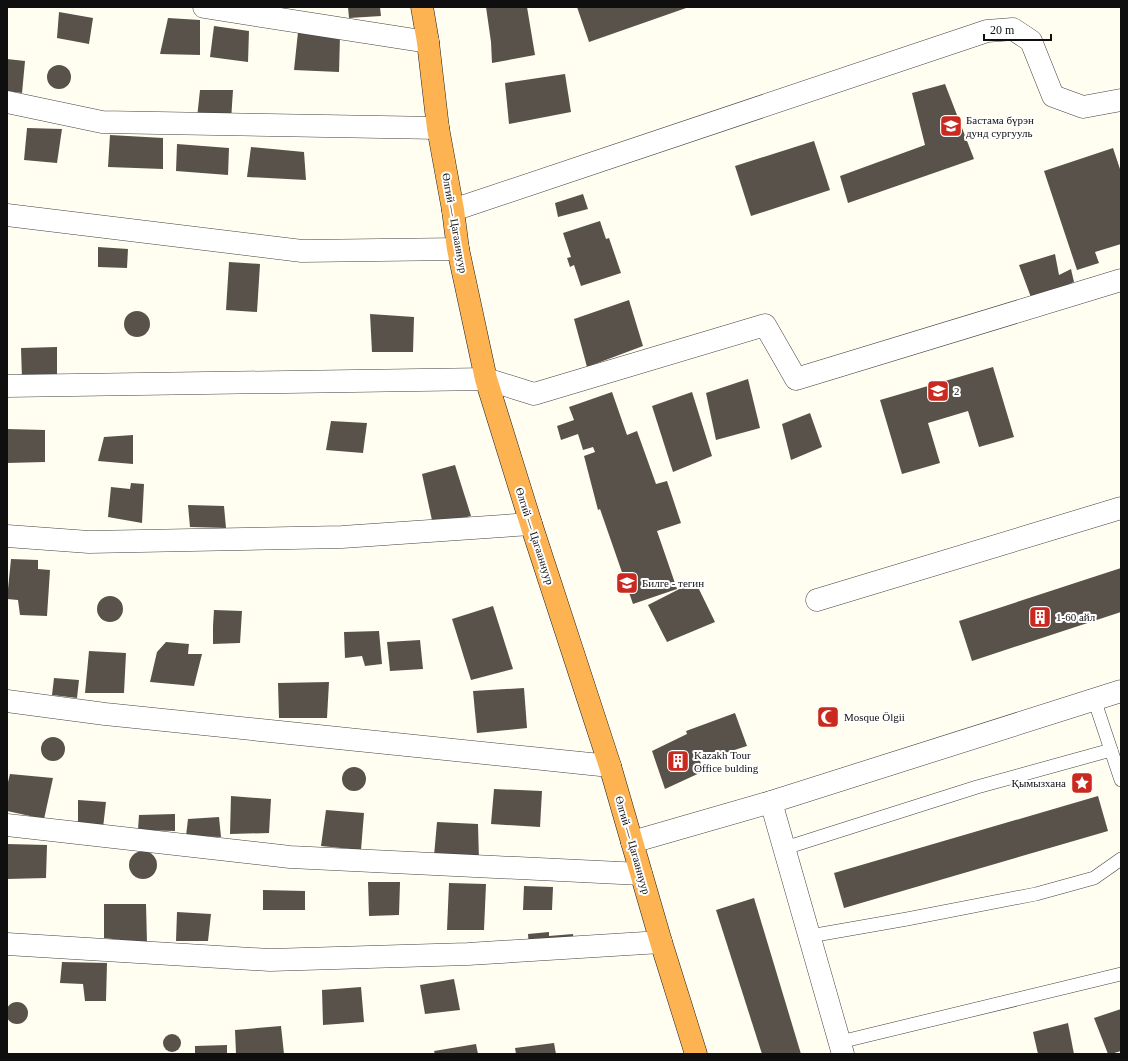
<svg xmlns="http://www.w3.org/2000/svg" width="1128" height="1061" font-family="Georgia,serif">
<rect width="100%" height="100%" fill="#fffef1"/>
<g fill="#59524b">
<path d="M348,7H380L381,16L349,18Z"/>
<path d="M486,7H527L535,55L492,63L491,42Z"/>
<path d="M577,7H689L589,42Z"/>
<path d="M59,12L93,18L89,44L57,38Z"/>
<path d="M168,18L200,20V55L160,54Z"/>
<path d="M214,26L249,31L248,62L210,57Z"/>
<path d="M298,32L340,36L339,72L294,70Z"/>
<path d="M7,59L25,61L22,93L7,91Z"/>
<circle cx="59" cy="77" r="12"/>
<path d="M565,74L571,112L509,124L505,83Z"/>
<path d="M945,84L974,159L848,203L840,176L925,145L912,93Z"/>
<path d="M200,90H233L231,120L197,118Z"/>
<path d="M27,128L62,129L57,163L24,160Z"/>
<path d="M110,135L163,138V169L108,167Z"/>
<path d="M814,141L830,190L751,216L735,166Z"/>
<path d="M177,144L229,148L228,175L176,171Z"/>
<path d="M251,147L304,152L306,180L247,177Z"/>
<path d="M1113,148L1121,172V244L1095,252L1099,263L1077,270L1044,171Z"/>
<path d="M583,194L588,209L558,217L555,203Z"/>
<path d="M600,221L606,239L609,238L621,273L581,286L574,265L570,267L567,258L571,257L563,233Z"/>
<path d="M98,247L128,249L127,268L98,267Z"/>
<path d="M1055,254L1059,275L1071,269L1074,282L1032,300L1019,265Z"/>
<path d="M229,262L260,264L257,312L226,310Z"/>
<path d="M629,300L643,346L587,367L574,319Z"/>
<circle cx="137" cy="324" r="13"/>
<path d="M370,314L414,317L413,352H372Z"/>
<path d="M57,347V381L22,379L21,348Z"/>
<path d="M993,367L1014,437L979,447L968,411L928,423L940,463L902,474L880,400Z"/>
<path d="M748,379L760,428L716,440L706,393Z"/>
<path d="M612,392L627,435L637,431L656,484L667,481L681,523L657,531L677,589L633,604L600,509L598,510L584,456L595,452L593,447L583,450L578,434L561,440L557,426L574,420L569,407Z"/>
<path d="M692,392L712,456L673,472L652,406Z"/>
<path d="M810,413L822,447L791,460L782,424Z"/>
<path d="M331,421L367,423L363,453L326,450Z"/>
<path d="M7,429L45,430V462L7,463Z"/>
<path d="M133,435V464L98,461L104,437Z"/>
<path d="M455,465L471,516L433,525L422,474Z"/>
<path d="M131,483L144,484L142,523L108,517L111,487L130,489Z"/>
<path d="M188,505L224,506L226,528L190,527Z"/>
<path d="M11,559L38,560V569L50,570L47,616L20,615L18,600L7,599Z"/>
<path d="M1121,568V612L972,661L959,621Z"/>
<path d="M695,581L715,622L667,642L648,605Z"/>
<circle cx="110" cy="609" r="13"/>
<path d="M493,606L513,669L471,680L452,619Z"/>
<path d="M214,610L242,611L240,643L213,644V626Z"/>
<path d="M379,631L382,664L365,666L362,656L345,658L344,632Z"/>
<path d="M420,640L423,669L390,671L387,642Z"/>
<path d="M166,642L189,644L188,654H202L194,686L150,682L157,652Z"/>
<path d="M89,651L126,653L124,693H85Z"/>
<path d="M54,678L79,680L77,698L52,695Z"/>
<path d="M329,682L327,718H279L278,683Z"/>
<path d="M524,688L527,728L477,733L473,691Z"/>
<path d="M735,713L747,746L700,761L704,771L665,789L652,751L687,734L686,731Z"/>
<circle cx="53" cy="749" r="12"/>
<circle cx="354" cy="779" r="12"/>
<path d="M10,774L53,778L44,819L7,811V786Z"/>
<path d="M494,789L542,791L540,827L491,824Z"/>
<path d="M231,796L271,799L269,833L230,834Z"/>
<path d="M1098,796L1108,831L844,908L834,873Z"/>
<path d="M78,800L106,802L103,828L78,823Z"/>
<path d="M326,810L364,813L361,850L321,846Z"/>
<path d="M175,814V831L138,830L139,815Z"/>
<path d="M219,817L221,837L186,836L188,819Z"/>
<path d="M437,822L478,824L479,861L434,856Z"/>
<path d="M7,844L47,845L46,878L7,879Z"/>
<circle cx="143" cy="865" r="14"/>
<path d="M368,882H400L399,915L369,916Z"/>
<path d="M449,883L486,884L484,930H447Z"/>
<path d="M524,886L553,887L552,910H523Z"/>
<path d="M263,890L305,891V910H263Z"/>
<path d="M754,898L801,1054H762L716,910Z"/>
<path d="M104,904H146L147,943L104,938Z"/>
<path d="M177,912L211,914L208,941H176Z"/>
<path d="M549,932V936L573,934L574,942L529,947L528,934Z"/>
<path d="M62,962L107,963L106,1001H85L83,984L60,983Z"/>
<path d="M454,979L460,1010L425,1014L420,985Z"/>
<path d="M361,987L364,1022L323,1025L322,990Z"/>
<circle cx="17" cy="1013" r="11"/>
<path d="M1121,1009V1051L1111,1054H1108L1094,1018Z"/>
<path d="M1068,1023L1074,1054H1038L1033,1032Z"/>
<path d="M281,1026L284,1054H236L235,1030Z"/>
<circle cx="172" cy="1043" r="9"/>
<path d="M554,1043L556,1054H516L515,1048Z"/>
<path d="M476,1044L478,1054H435L434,1051Z"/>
<path d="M227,1045V1054H195V1046Z"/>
</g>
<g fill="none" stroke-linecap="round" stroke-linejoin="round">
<g stroke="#424242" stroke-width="14">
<g id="lane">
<path d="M1094,699L1121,780"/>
<path d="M785,848L977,787L1111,750"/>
<path d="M810,936L907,919L1036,894L1094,878L1121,859"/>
<path d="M840,1042L1121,974"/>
</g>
</g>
<g stroke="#424242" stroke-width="23">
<g id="street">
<path d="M204,7L428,42"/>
<path d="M7,102L102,122L438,128"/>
<path d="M453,210L987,31L1013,29L1031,41L1053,96L1083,107L1121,100"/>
<path d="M7,215L302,251L458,249"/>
<path d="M7,386L486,379L534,394L765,325L796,379L1121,280"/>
<path d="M7,536L89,542L342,537L531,524"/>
<path d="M817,600L1121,508"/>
<path d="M7,701L105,714L610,766"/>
<path d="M771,802L843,1054"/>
<path d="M7,825L290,857L641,874"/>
<path d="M632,842L771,802L1121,691"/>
<path d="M7,944L270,960L468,954L661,942"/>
</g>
</g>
<g stroke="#202020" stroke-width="23">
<path id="highway" d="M422,7L428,42L438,128L453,210L458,249L486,379L531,524L610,766L661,942L696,1054"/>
</g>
<use href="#lane" stroke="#fff" stroke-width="13"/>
<use href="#street" stroke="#fff" stroke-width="22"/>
<use href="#highway" stroke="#fdb352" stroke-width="22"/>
</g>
<defs>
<g id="school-square" transform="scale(1.15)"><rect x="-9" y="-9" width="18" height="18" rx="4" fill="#c9291e" stroke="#fff"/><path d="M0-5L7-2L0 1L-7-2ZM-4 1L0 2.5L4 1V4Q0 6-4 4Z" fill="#fff"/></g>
<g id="building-square" transform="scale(1.15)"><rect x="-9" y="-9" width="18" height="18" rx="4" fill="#c9291e" stroke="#fff"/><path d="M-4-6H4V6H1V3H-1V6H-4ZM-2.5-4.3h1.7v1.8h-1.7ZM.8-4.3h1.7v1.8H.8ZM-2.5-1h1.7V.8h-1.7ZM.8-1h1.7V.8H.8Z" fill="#fff"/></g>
<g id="mosque-square" transform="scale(1.15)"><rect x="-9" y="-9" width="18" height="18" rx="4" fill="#c9291e" stroke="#fff"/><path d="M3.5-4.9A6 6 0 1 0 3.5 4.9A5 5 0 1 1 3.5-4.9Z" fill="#fff"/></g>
<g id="sight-square" transform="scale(1.15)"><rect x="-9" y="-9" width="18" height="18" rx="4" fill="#c9291e" stroke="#fff"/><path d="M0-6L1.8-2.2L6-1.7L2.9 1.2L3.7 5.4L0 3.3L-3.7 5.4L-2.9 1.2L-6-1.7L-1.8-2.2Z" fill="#fff"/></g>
</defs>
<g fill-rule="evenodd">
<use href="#school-square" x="951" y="126"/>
<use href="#school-square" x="938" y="391"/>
<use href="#school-square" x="627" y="583"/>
<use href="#building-square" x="1040" y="617"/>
<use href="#mosque-square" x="828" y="717"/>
<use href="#building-square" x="678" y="761"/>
<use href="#sight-square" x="1082" y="783"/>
</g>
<g text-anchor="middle" stroke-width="4" stroke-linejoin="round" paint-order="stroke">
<g font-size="11" fill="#0f0f0f" stroke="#fff" text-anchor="start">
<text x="966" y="124">Бастама бүрэн<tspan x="966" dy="13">дунд сургууль</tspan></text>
<text x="954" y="395">2</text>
<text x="642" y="587">Билге - тегин</text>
<text x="1056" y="621">1-60 айл</text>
<text x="844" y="721">Mosque Ölgii</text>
<text x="694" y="759">Kazakh Tour<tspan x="694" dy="13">Office bulding</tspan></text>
<text x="1066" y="787" text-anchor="end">Қымызхана</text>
</g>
<g font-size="11" fill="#0f0f0f" stroke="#fff">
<text transform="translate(455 223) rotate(80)" y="4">Өлгий — Цагааннуур</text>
<text transform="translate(535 536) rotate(72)" y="4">Өлгий — Цагааннуур</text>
<text transform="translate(633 845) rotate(74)" y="4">Өлгий — Цагааннуур</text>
</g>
</g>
<rect width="1128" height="1061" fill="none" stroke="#0f0f0f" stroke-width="16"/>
<path d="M984 34v6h67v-6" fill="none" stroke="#0f0f0f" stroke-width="2"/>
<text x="990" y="34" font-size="12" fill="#0f0f0f" stroke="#ffffff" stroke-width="3" paint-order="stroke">20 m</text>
</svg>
